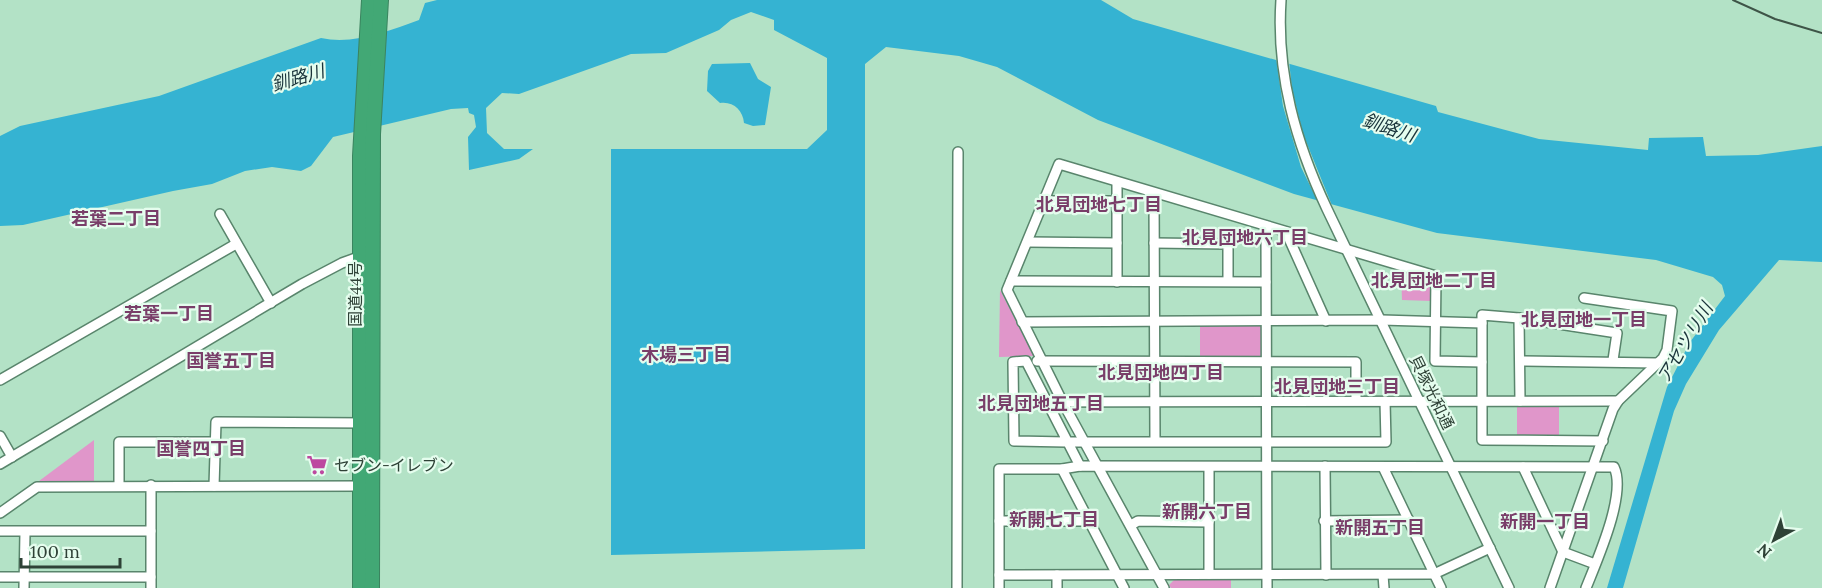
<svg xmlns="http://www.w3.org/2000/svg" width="1822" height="588" font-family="Lora,'Noto Sans JP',serif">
<rect width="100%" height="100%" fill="#b3e2c6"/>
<g fill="#e096ca">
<path d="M1401,270L1431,279V301L1402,300Z"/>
<path d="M1000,290L1034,356L999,357Z"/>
<path d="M1200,326H1262V358L1200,357Z"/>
<rect x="1517" y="405" width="42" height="31"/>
<path d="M94,440V483L35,484Z"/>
<path d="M1174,580H1231V588H1171L1169,585Z"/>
</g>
<g fill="#35b3d2">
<path d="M437,0H1101L1133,19L1436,106L1438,112L1539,139L1648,150L1649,138L1703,137L1706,156L1758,155L1822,146V262L1779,260L1719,330L1686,384L1674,411L1623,588H1607L1667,387L1690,342L1725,296L1722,285L1713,277L1656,260L1437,233L1294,194L1098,120L997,67L959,56L886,47L865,64V549L611,555V149H807L827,130V58L774,30V20L751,12L731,20L719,30L666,53L631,54L519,94L502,93L486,108L487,133L504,149H533L519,159L469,170L468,137L476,127L474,115L469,113L468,108L451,109L333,137L311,166L301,171L272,167L245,171L212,184L173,191L23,225L0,226V136L20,126L159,96L321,38C354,45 388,31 419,20L425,3Z"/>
<path d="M750,63L758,79L771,87L765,125L753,126L744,123C743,110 733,101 720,103L707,91L708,71L712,64Z"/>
</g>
<path fill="#b3e2c6" d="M1276,57L1289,61L1292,89L1303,134L1333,208L1319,204L1301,167L1283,106Z"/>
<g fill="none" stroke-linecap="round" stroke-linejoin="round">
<g stroke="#59856c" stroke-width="12">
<g id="minor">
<path d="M1281,0C1276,74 1296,143 1327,209L1509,588"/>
<path d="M1154,193L1155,441"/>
<path d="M1044,201H1117"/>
<path d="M220,214L271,303"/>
<path d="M1266,226L1267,588"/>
<path d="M1286,232L1326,321"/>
<path d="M1028,242L1117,243"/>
<path d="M1154,243L1228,244V281"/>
<path d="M1011,281L1266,282"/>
<path d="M1117,282V182"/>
<path d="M1519,318L1520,401"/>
<path d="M1022,322L1382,320L1482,323"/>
<path d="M1037,361L1356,362V400"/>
<path d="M1521,361L1656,363"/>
<path d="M0,380L236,244"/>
<path d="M1014,402L1618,401"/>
<path d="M0,436L12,457"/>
<path d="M1603,441L1482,440V315L1519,318L1617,333L1613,360"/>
<path d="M0,464L302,284L342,263L364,255"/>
<path d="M1080,466L1026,361L1013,362L1014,441L1066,442H1386L1385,401"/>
<path d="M1325,466L1326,575"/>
<path d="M1209,467V574"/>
<path d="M1383,467L1441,588"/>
<path d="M1523,467L1563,552L1595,564"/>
<path d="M1062,469L1124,588"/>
<path d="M119,485V442H215"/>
<path d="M151,485V588"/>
<path d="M214,486L216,422L364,423"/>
<path d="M0,513L37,487L365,486"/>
<path d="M999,521H1088"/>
<path d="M1324,521L1409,520"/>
<path d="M1131,525L1138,521L1209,522"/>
<path d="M0,531H151"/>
<path d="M999,575L1434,574L1490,548"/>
<path d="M1383,575L1384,588"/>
<path d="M0,577H151"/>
<path d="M24,588L25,532"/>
<path d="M957,588L958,152"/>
<path d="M999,588V469H1062L1080,466L1614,467C1627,494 1597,560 1586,588"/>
<path d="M1057,588V575"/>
<path d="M1164,588L1062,401L1007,290L1059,164L1436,276L1435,361L1482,362"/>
<path d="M1550,588L1613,409L1618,401L1663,358L1667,350L1672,311L1584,298"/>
</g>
</g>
<g stroke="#3b845f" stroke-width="16">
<g id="highway">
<path d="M360,588V156L369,0"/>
<path d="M372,588L373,134L381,0"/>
</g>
</g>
<use href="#minor" stroke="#fff" stroke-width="9"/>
<use href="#highway" stroke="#42a875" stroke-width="14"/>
<path stroke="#3e5447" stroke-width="2" d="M1733,0L1775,19L1822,33"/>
</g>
<defs>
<g id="supermarket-bare" transform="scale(1.62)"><path d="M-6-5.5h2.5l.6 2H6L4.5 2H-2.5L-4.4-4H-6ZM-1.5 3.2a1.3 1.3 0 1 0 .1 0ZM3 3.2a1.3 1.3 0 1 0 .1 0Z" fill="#bd48a0" stroke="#e5fdee" stroke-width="2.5" paint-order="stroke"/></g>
</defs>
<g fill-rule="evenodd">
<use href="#supermarket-bare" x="317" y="465"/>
</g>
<g text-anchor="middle" stroke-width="4.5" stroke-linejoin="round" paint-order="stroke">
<g font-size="16" fill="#2e4136" stroke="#e5fdee">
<text transform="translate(355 294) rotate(-90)" y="6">国道44号</text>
<text transform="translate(1432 392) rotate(64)" y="6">貝塚光和通</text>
</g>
<g font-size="16" fill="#2e4136" stroke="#e5fdee" text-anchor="start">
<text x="334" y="471">セブン-イレブン</text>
</g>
<g font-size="18" font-style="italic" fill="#19333a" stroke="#e5fdee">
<text transform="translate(298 78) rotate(-16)" y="6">釧路川</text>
<text transform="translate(1389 128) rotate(18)" y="6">釧路川</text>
<text transform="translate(1685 343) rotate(-59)" y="6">アセツリ川</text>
</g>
<g font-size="18" font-weight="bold" fill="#793e69" stroke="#e5fdee">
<text x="1099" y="211">北見団地七丁目</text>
<text x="116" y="225">若葉二丁目</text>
<text x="1245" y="244">北見団地六丁目</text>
<text x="1434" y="287">北見団地二丁目</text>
<text x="169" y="320">若葉一丁目</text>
<text x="1584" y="326">北見団地一丁目</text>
<text x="686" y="361">木場三丁目</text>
<text x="231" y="367">国誉五丁目</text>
<text x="1161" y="379">北見団地四丁目</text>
<text x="1337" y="393">北見団地三丁目</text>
<text x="1041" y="410">北見団地五丁目</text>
<text x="201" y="455">国誉四丁目</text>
<text x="1207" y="518">新開六丁目</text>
<text x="1054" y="526">新開七丁目</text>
<text x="1545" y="528">新開一丁目</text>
<text x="1380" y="534">新開五丁目</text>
</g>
</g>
<g transform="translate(1774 540) rotate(221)" stroke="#e5fdee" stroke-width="4.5" paint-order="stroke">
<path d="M0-4.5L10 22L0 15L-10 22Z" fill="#2e4136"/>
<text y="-9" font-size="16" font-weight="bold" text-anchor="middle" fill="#2e4136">N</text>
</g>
<path d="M21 558v9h99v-9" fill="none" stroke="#2e4136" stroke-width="3"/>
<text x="30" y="558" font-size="18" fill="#2e4136" stroke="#e5fdee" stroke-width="4.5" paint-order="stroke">100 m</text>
</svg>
